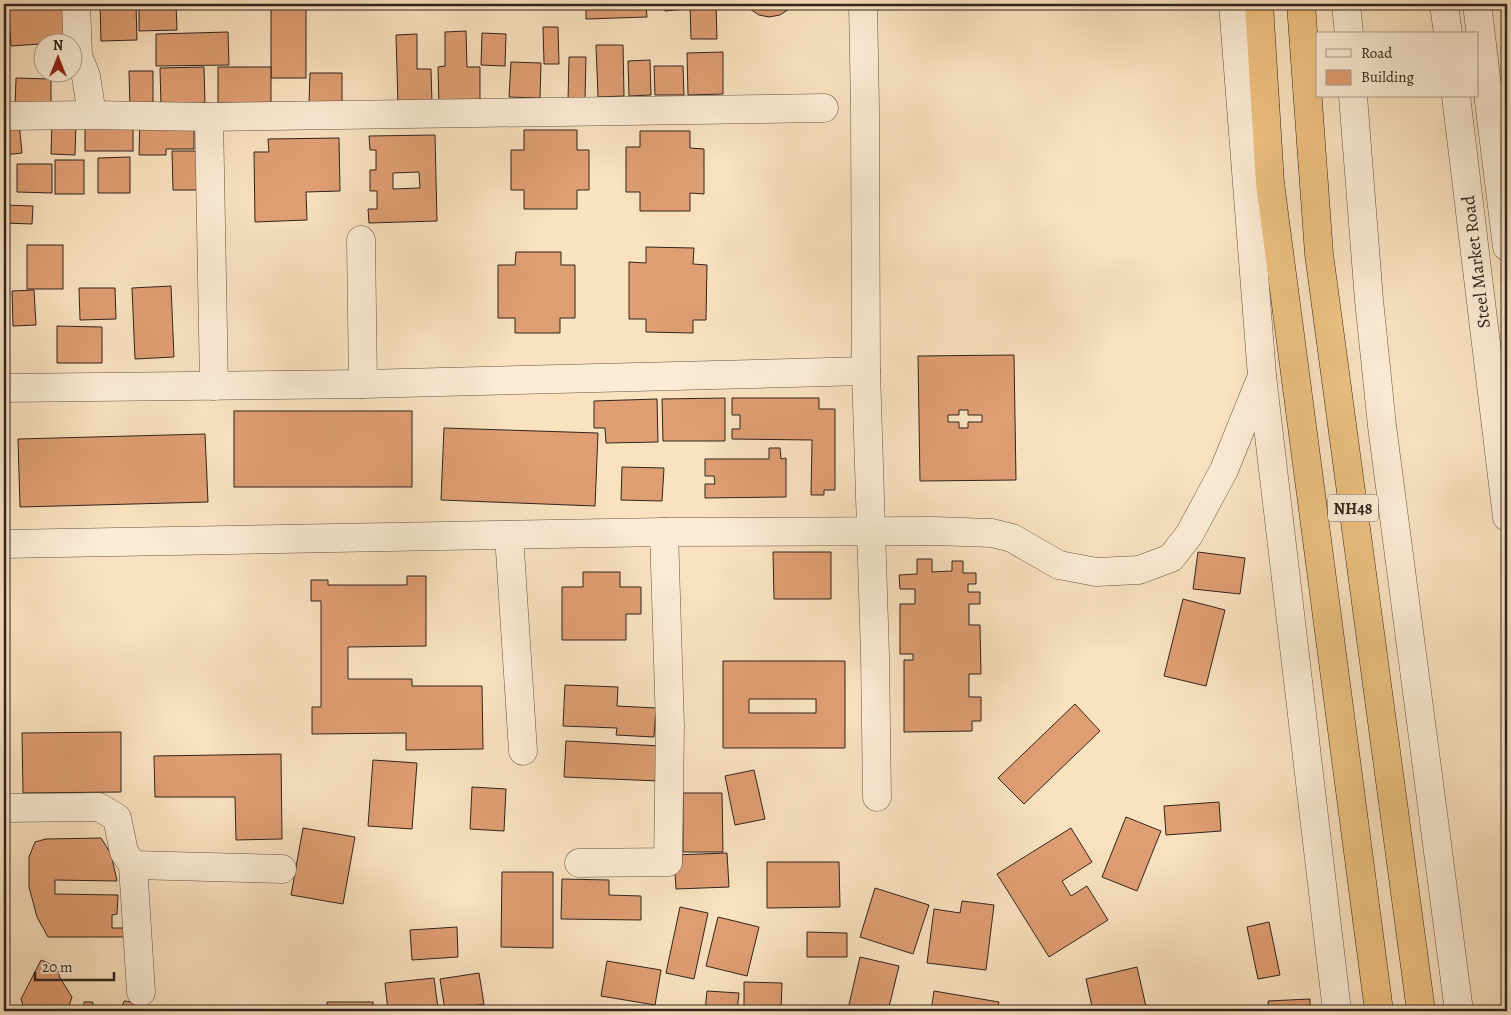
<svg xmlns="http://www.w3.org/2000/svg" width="1511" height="1015" font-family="Alegreya,serif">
<rect width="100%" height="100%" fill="#fae2bf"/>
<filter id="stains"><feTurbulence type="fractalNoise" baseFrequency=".004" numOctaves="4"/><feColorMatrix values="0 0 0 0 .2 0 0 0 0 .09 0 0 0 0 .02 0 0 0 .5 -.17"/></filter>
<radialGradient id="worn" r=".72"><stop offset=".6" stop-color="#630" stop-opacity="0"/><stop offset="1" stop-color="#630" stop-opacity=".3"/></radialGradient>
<g fill="#e09e73" stroke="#2f241e" fill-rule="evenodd">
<path d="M8,4H66L69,42L11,46Z"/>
<path d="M100,4H136L137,40L101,41Z"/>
<path d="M139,4H176L177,30L139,31Z"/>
<rect x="271" y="4" width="35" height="74"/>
<path d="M586,4H646L647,17L586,19Z"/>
<path d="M664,4H685L686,9L665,11Z"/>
<path d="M690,4H716L717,39H691Z"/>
<path d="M746,4H793L789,9L780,15L769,17L759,15L750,9Z"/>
<path d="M543,27H558L559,64H544Z"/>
<path d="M466,31L467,67H480V105L439,106L438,67L445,66V32Z"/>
<path d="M228,32L229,65L156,66V34Z"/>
<path d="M482,33L506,34L505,66L481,65Z"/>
<path d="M417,34V69H431L432,105H398L396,35Z"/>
<path d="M596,45H623L624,96L598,97Z"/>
<path d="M723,52V94L688,95L687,53Z"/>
<path d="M569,57H586L585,101H568Z"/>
<path d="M650,60L651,95L629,96L628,61Z"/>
<path d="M511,62L541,63L540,98L509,97Z"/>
<path d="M654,66H683L684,95H655Z"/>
<path d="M204,67L205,103L161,105L160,68Z"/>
<rect x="218" y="67" width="53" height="36"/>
<path d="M129,71H153V108H130Z"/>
<path d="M310,73H342V103H309Z"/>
<rect x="4" y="74" width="3" height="35"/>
<path d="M16,78L51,79V110L15,109Z"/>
<rect x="85" y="120" width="48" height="31"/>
<path d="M140,120H194V149H166V155H139Z"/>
<path d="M52,121H76L75,155L51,154Z"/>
<path d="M19,123L22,153L4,155V124Z"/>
<path d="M524,130H577V150H589V190H577V209H524V190H511V150H524Z"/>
<path d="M640,131H690V148L704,149V194L690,193V211H640V192H626V147H640Z"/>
<path d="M435,135L437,221L369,223L368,209H377V191H370V170H376V150H370L369,136ZM419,172L420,188L393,189V173Z"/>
<path d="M339,138L340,191L306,192L307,220L255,222L254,152H269L268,139Z"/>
<path d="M172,151H197L198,190H173Z"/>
<path d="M130,157V193H98V158Z"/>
<rect x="55" y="160" width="29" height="34"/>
<path d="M17,164H52V193L17,192Z"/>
<path d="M4,205L33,206L32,224L4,223Z"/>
<rect x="27" y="245" width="36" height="44"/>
<path d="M646,247L694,248L693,264L707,265L706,320H693V333L646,332V319H629V262L646,263Z"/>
<path d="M516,252H561V265H575V318H560V333H515V318H498V265H515Z"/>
<path d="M171,286L174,357L135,359L132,288Z"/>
<path d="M79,288H115L116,319L80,320Z"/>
<path d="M34,290L36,325L13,326L12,291Z"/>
<path d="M4,296H5L6,330H4Z"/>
<path d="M57,326L102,327V363H57Z"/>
<path d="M1014,355L1016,480L920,481L918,356ZM959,410H968V415H982V422H968V428H959V422H948V415H959Z"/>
<path d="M725,398V441H663L662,399Z"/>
<path d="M732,398H819V409H835V490H824V495H811L812,440L732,439V429H740V415H732Z"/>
<path d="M657,399L658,442L606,443L605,428H594V401Z"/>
<rect x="234" y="411" width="178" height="76"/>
<path d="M444,428L598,433L595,506L441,500Z"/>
<path d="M205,434L208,502L20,507L18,439Z"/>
<path d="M769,448H780L781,459L786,458V497L705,498V484H715L714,476H705V459H769Z"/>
<path d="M622,467L664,468L662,501L621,500Z"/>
<path d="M773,552H831V599H774Z"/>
<path d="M1198,552L1245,558L1240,594L1193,589Z"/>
<path d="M917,559H932V572L952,571V561H963V573H976V584H968V592H980V604H969V625H980L981,674H969V697H981V721H972V731L904,732V660H913V654H900V604H915V589H900L899,575L917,574Z"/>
<path d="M583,572H620V587H641V614H626V640H562V587H583Z"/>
<path d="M407,576H426V646L348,647V679H412V686H482L483,749L406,750V733L312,734V707H321V601H311V580H328V585H407Z"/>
<path d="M1183,599L1225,610L1206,686L1164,676Z"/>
<path d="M723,661H845V748H723ZM749,699H816V713H749Z"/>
<path d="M565,685L618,687L617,706L656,708L654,737L616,735L617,728L563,726Z"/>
<path d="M1075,704L1100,731L1024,804L998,778Z"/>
<path d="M121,732V792L23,793L22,733Z"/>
<path d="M566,741L661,746L659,781L564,777Z"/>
<path d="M281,754L282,839L236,840L235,797H155L154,756Z"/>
<path d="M373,760L417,763L412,829L368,826Z"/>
<path d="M754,770L765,819L735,825L725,776Z"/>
<path d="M472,787L506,789L504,831L470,829Z"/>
<path d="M683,793H722L723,852H683Z"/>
<path d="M1219,802L1221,831L1166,835L1164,806Z"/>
<path d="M1126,817L1161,831L1137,891L1102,877Z"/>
<path d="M303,828L355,837L343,904L291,895Z"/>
<path d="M1071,828L1092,862L1062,881L1071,896L1087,886L1108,920L1049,957L997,874Z"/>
<path d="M101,838L111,854L117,881L55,880V894L118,895L117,914L112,915V928H124V937H48L37,917L29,887V857L35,842L46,839Z"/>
<path d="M727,853L729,887L676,889L674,855Z"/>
<path d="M767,862H839L840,907L767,908Z"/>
<path d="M502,872H553V948L501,947Z"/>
<path d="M562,879L609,880V895L641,896V920L561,919Z"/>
<path d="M875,888L929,905L913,954L860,937Z"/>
<path d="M962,901L994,905L986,970L927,963L934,909L960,913Z"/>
<path d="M680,907L708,913L694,979L666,973Z"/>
<path d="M718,917L759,927L747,976L706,966Z"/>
<path d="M1269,922L1280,975L1258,979L1247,927Z"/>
<path d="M457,927L458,957L412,960L410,930Z"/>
<path d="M807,932L847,933V957H807Z"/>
<path d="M860,957L899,966L888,1011H856L848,1009Z"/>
<path d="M41,960L57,967L60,978L72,997L69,1006H84V1002H93V1006L100,1005L101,1011H25L21,999Z"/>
<path d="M607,961L661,970L655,1005L601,996Z"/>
<path d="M1137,967L1147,1011H1093L1086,979Z"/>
<path d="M479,973L484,1004L445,1010L440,979Z"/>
<path d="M434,978L438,1008L406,1011H388L385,983Z"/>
<path d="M744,982L782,983L781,1011H744Z"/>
<path d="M707,991L739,993L737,1011H705Z"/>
<path d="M934,991L999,1002L997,1011H931Z"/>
<path d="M1310,999V1011H1269L1268,1001Z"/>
<path d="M124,1001L142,1003V1011H121Z"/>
<rect x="327" y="1002" width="46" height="9"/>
<path d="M670,1007L694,1009V1011H670Z"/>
</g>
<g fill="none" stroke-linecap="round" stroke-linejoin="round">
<g stroke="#625446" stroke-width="29">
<g id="minor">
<path d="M76,4L78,56L86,76L92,115"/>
<path d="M863,4L865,108L866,371L875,655L877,797"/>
<path d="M1233,4L1262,376L1337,1011"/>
<path d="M1346,4L1349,34"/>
<path d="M1444,4L1448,34"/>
<path d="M1477,4L1507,247"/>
<path d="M1353,96L1369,300L1382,426L1459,1011"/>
<path d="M1456,96L1507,517"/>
<path d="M4,116L92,115L209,117L824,108"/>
<path d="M209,117L214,386"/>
<path d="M361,240L363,384"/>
<path d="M4,388L363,384L866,371"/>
<path d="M509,535L523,751"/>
<path d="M4,544L664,532L934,531L992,533L1012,538L1059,565L1096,572L1139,570L1171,558L1189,535L1224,470L1262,376"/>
<path d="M4,808L99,807L117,818L124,852L133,865L282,869"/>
<path d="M579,863L668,862L670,726L664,532"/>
<path d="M133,865L141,992"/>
</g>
</g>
<g stroke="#2f241e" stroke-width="29">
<g id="highway">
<path d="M1259,4L1270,183L1379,1011"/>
<path d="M1301,4L1319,254L1421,1011"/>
</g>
</g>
<use href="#minor" stroke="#fcecd5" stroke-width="28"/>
<use href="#highway" stroke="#edc180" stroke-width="28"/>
</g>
<g text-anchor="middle" stroke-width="4" stroke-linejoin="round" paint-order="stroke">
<rect fill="#fcecd5" stroke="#6c6055" stroke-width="1" x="1328" y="494.5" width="50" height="27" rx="4"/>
<g font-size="16" font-weight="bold" fill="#2f241e">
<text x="1353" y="514">NH48</text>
</g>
<g font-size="18" fill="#2f241e" stroke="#fcecd5">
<text transform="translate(1476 262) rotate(-97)" y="6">Steel Market Road</text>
</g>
</g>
<rect width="1511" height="1015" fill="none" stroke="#fae2bf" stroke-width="20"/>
<rect x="5" y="5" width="1501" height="1005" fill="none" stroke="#2f241e" stroke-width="2.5"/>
<rect x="10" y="10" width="1491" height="995" fill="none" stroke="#2f241e"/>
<rect x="1316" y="32" width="162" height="65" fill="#fcecd5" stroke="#aa9c8c"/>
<rect x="1326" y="49" width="25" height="8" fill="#fcecd5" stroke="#aa9c8c"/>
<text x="1361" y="58" font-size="15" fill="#2f241e">Road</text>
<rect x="1326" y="70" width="25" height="15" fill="#e09e73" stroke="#aa9c8c"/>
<text x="1361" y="82" font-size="15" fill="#2f241e">Building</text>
<g transform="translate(58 58)"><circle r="24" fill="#fcecd5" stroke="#aa9c8c"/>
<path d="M0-4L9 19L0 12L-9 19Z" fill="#8f2418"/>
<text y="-8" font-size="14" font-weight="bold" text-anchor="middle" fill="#2f241e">N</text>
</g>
<path d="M35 972v8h79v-8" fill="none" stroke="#2f241e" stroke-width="2.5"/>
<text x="42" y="972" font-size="15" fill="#2f241e" stroke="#fcecd5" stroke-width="4" paint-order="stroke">20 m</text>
<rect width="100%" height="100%" filter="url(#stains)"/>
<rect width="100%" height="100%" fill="url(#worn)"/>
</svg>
